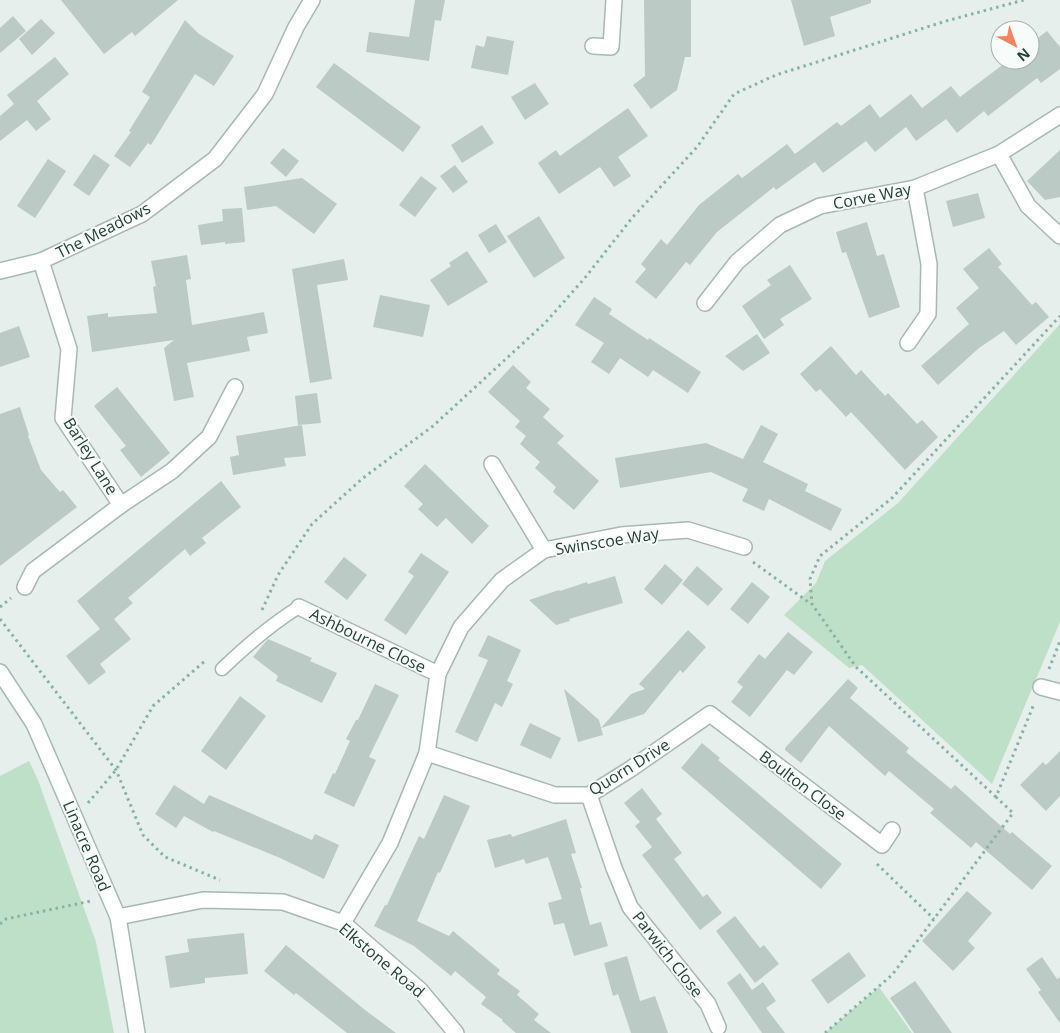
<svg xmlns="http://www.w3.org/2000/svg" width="1060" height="1033" font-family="'Open Sans',sans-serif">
<rect width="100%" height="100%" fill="#e6efeb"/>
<g fill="#bfe0c8">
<path d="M1060,324V622L992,784L862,665L849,668L784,615L816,583L825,561L898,503Z"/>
<path d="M29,761L38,780L96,942L114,1033H0V776Z"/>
<path d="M879,987L912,1033H825Z"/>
</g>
<g fill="#bbcac4">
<path d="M61,0H178L135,36L132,32L104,54Z"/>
<path d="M415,0H445L441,21L435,20L429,61L366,52L369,32L409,37Z"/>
<path d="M644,0H691V57H685L677,90L651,109L633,85L645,76Z"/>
<path d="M791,0H871V3L830,17L835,36L804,46Z"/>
<path d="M13,16L26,31L0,53V28Z"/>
<path d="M41,19L55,33L32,55L19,39Z"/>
<path d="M185,20L199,34L234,56L214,86L195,74L151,145L148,143L130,167L114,156L131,132L129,131L150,97L142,92Z"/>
<path d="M1047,31L1060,47V69L1041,83L1037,78L988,116L984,111L957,133L946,119L916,141L906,127L875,152L866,141L823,173L815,162L776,190L774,187L717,232L690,265L686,262L656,299L635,282L646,269L641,264L661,239L667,245L699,205L738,174L742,178L787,144L795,154L837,122L841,126L870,104L880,118L911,94L922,108L951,86L960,97L1009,60H1030V44Z"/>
<path d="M487,36L514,41L508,75L471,68L476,45L484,47Z"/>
<path d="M55,57L69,74L37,101L51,119L36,131L27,120L0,141V116L14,104L7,95Z"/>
<path d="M334,63L421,127L403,152L316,87Z"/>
<path d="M535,83L549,104L525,120L511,97Z"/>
<path d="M628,108L648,136L618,157L631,176L614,187L600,167L559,194L538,163L556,150L560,156Z"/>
<path d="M482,125L494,143L462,163L451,145Z"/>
<path d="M283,148L299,161L286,177L270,163Z"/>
<path d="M1060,150V197L1045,200L1027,181Z"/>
<path d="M94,154L110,165L89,196L73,185Z"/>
<path d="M48,159L66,171L35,218L17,206Z"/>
<path d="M455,165L468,182L453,193L440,176Z"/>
<path d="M421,176L437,188L415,217L399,205Z"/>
<path d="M302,178L337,204L314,234L276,206L247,210L244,187Z"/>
<path d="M978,193L985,218L953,227L946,201Z"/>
<path d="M242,208L245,242L225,244V242L201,245L198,225L223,221L222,209Z"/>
<path d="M539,216L565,258L534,278L507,236Z"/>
<path d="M867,222L877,256L884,254L900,307L869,318L846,252L842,253L836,232Z"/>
<path d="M496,224L507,242L489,253L478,235Z"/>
<path d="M989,248L1002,264L998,267L1032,305L1036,302L1049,317L1016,345L1004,331L979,348L938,385L921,366L969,324L956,308L979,288L963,269Z"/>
<path d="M467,251L488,282L448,306L430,280L451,266L449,263Z"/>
<path d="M187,255L191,279L186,280L192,325L264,312L268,333L247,337L250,351L187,363L194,397L174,401L164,348L174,340L92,352L87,316L108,313V317L157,313L153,287L156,286L151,261Z"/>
<path d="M344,259L348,280L317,285L332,379L310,383L292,269Z"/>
<path d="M790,265L812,299L780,319L784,325L764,339L742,306L771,285L767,280Z"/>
<path d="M380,295L430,305L423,337L373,327Z"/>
<path d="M594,297L612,309L609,314L648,340L649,338L701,372L688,393L653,370L648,377L620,358L609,374L591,362L604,343L575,325Z"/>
<path d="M19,326L30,357L0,367V333Z"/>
<path d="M757,334L770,353L743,371L725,356Z"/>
<path d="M831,346L856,375L861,370L885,396L888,393L917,424L922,420L938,437L905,470L851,412L846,417L820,389L816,392L800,374Z"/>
<path d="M513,365L531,382L526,388L550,409L543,417L564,436L557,443L599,481L574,510L553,492L556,487L535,468L540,462L520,444L526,436L515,427L520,421L488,392Z"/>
<path d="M117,387L170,453L141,477L120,450L126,446L94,406Z"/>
<path d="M317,393L321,423L298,425L295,396Z"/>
<path d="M20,407L29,435L28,436L41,470L60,492L63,490L77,507L0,566V414Z"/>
<path d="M302,425L306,456L284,458L286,466L233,475L230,457L239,455L236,436Z"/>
<path d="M761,425L778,434L763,462L808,484L805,491L842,509L831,531L769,499L764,511L742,501L748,489L711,472L620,488L615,458L706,443L743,459Z"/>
<path d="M425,464L489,526L472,544L446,518L437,527L418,509L423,504L404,486Z"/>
<path d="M221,481L241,507L202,538L206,543L190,556L185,549L128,598L133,603L114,619L131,639L100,664L106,672L89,685L66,656L100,629L77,601Z"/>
<path d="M421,553L449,572L406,635L384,620L414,576L408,572Z"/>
<path d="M344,557L367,575L347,600L324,582Z"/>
<path d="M665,564L683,580L662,605L644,589Z"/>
<path d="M697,566L723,589L708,606L682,584Z"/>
<path d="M615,576L623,603L569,619L570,621L556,625L529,600L559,590L560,591L587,582L588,584Z"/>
<path d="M752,582L770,597L748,624L730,609Z"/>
<path d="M688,630L706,647L683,673L680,670L644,714L601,728L603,735L578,742L564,689L599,720L601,728L631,694L645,689L639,684Z"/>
<path d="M788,632L813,652L794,675L787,670L750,717L731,702L743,687L737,682L759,654L765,659Z"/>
<path d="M488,635L521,650L507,681L513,684L502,707L495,703L477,742L455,732L488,660L478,656Z"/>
<path d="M268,639L312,658L310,661L337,673L322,703L276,681L278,676L253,657Z"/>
<path d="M848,679L858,688L850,698L909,748L906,752L951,789L955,785L1010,834L1012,832L1052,866L1032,890L976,842L971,848L930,813L934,809L889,771L885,776L829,726L801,763L785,750V748Z"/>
<path d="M375,684L399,695L369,757L376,760L354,807L324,793L333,773L335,774L350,741L346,739L356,720H358Z"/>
<path d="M240,696L266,716L226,770L201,751Z"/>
<path d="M530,723L561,738L551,759L520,745Z"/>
<path d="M702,743L720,758L718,760L842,864L821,889L681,768Z"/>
<path d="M1060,751V796L1046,811L1020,785L1043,762L1046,765Z"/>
<path d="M174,785L204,804L209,795L312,840L315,834L339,845L324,879L280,858L214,831L213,832L184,816L176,828L155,814Z"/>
<path d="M642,788L662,814L656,819L682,853L674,859L703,897L707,894L722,913L700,930L642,855L652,847L635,826L640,822L624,803Z"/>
<path d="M444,795L470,806L440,873L438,872L417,921L449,936L453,931L500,970L497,974L520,991L517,995L539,1014L534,1020L551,1033H516L502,1021L503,1020L481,1004L486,997L455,971L451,976L414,946L374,926L385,905H387L419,836L424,839Z"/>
<path d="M566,819L576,853L571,854L582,888H580L590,925L601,922L608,946L574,956L564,923L554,925L548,903L562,899L548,857L526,864L524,859L495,868L487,840L511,834L512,837Z"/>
<path d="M967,891L992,913L968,941L975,948L953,971L922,941Z"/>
<path d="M735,916L760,948L764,945L779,964L755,983L716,931Z"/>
<path d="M244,933L248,974L205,978V983L170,988L165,956L189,952L187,939Z"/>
<path d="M286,945L365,1010L396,1033H347L296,993L294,995L264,971Z"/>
<path d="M849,952L866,976L828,1004L811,980Z"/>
<path d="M627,956L640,1001L655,996L668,1033H631L618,994L613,996L604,963Z"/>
<path d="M1042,957L1057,979L1060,977V1023L1038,992L1041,990L1026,969Z"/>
<path d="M740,973L752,990L763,982L776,1001L766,1008L785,1033H762L727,983Z"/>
<path d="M915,981L952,1033H914L900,1012L890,998Z"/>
</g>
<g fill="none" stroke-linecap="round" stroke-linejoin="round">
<g stroke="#a8b8b2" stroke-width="15">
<path id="lane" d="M222,669C246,646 270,625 299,607"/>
</g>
<g stroke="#a8b8b2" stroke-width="18">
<g id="street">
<path d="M593,46L611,47L614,0"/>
<path d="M999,154L1028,206L1060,236"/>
<path d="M41,261L69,349L63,418L121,505"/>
<path d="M0,271L41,261L142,214L215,159L265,94L296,27L312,0"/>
<path d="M705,303L737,262L780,225L820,206L915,188L999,154L1060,115"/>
<path d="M908,343L928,314L929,264L915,188"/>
<path d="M492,464L544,550"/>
<path d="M25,587L33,571L121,505L172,471L209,437L235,387"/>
<path d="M299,607L438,674"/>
<path d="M1041,687L1060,692"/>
<path d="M427,753L555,795H589L629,770L710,714L882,845L892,830"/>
<path d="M589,795L614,868L630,907L708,1004L718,1027"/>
<path d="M118,917L203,900L283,902L343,923L420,990L456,1033"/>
<path d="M343,923L390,843L427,753L438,674L461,627L502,580L544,550L621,535L688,530L744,547"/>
</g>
</g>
<g stroke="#a4bbb3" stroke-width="18">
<path id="secondary" d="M0,672L34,724L118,917L137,1033"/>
</g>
<g stroke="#86b3a5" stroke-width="3" stroke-dasharray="2.5 4" stroke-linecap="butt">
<path d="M753,562L811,604"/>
<path d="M0,607L11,598"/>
<path d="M262,610L278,575L312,524L363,478L433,426L545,323L584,279L632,218L697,147L734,94L776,75L946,21L1024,0"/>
<path d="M0,619L116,770L143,835L165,857L220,880"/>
<path d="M1049,669L1060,641"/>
<path d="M996,797L856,667L812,604L810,579L820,556L892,498L1060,316"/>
<path d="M88,803L116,770L153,706L205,661"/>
<path d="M877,864L934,919"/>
<path d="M0,924L6,919L91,901"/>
<path d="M825,1033L892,975L1013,813L996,797L1034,704"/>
</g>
<use href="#lane" stroke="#fff" stroke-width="12"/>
<use href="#street" stroke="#fff" stroke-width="15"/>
<use href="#secondary" stroke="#fff" stroke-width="15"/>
</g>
<g text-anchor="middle" stroke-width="4" stroke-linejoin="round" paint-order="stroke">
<g font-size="16" fill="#24423a" stroke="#f7fbf9">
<text transform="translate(872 196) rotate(-11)" y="6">Corve Way</text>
<text transform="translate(103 230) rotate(-27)" y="6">The Meadows</text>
<text transform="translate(91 456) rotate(58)" y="6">Barley Lane</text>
<text transform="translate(607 541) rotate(-9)" y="6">Swinscoe Way</text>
<text transform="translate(368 640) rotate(26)" y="6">Ashbourne Close</text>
<text transform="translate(629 767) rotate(-32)" y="6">Quorn Drive</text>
<text transform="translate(803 785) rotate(37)" y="6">Boulton Close</text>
<text transform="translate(87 846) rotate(67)" y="6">Linacre Road</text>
<text transform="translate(668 954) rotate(52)" y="6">Parwich Close</text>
<text transform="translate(382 960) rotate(40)" y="6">Elkstone Road</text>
</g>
</g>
<g transform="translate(1015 45) rotate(139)"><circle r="24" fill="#f7fbf9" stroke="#a3b1ad"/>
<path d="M0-4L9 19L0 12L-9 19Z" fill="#f4845f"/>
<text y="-8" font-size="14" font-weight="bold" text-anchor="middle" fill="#24423a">N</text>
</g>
</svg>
